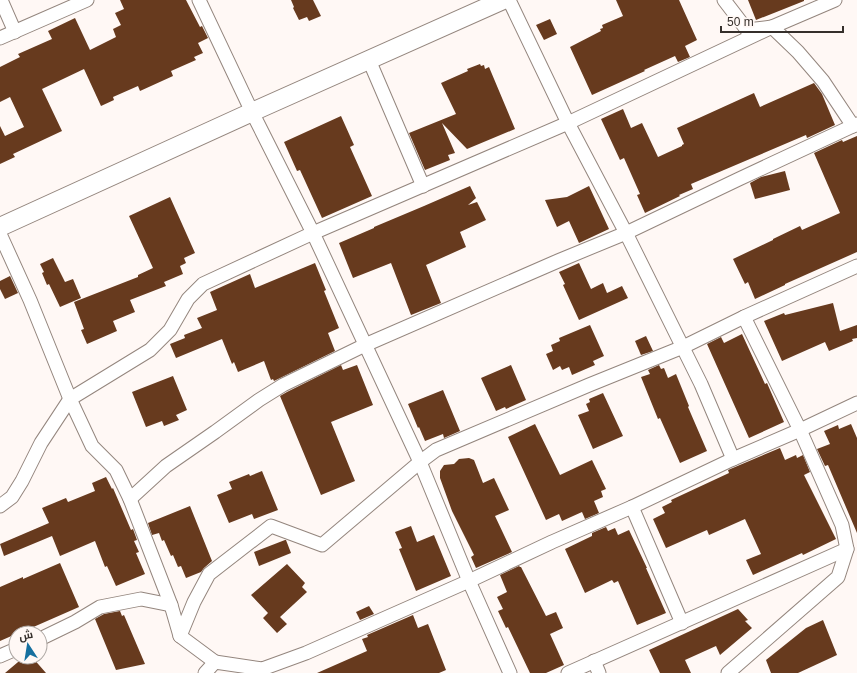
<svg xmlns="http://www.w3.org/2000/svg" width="857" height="673" font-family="Helvetica,Cairo,sans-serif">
<rect width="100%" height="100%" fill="#fff8f5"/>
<g fill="#673a1e">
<path d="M120,0H186L200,27L202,26L208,38L198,43L203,53L194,57L196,60L171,71L173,76L140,91L138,86L113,97L114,100L101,106L84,69L42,89L62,131L13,154L15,157L0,164V126L5,136L24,127L10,97L0,102V67L20,57L18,54L52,39L48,31L75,18L90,50L116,37L113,29L121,25L115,13L124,9Z"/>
<path d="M291,0H313L321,16L309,21L307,17L299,20L293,8L294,7Z"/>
<path d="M616,0H679L697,40L685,46L690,57L678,62L675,56L644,70L645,71L592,95L570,47L601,31L600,29L603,28L602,25L623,16Z"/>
<path d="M748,0H804V1L756,20Z"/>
<path d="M550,19L557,34L544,40L536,25Z"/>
<path d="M480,64L481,66L484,65L485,69L489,67L515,129L467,149L442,123L455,153L448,155L450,160L425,170L409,133L456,114L441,83L468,71L467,69Z"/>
<path d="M814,83L822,94L835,125L807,138L806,135L691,184L693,189L679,195L680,196L645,213L637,195L640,194L624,158L620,160L601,119L623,109L631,128L642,123L658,157L682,146V145L684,144L677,128L754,93L760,107Z"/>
<path d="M341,116L354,145L350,147L372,196L322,218L300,170L297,171L284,142Z"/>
<path d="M857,136V252L785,284V285L755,299L748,282L745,284L733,259L773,240V239L800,226L802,230L840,213L814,153L842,140L843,142Z"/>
<path d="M785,171L790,190L755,199L750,183L761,177Z"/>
<path d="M470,186L476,198L468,205L477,202L486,220L460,232L466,247L426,265L441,303L411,315L391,263L353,278L339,243L374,228V227L424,206Z"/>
<path d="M589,186L609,229L579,243L569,221L557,227L545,200L567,197Z"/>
<path d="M170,197L195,253L184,258L186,263L180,266L183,274L164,282L166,286L130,300L135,312L113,321L117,331L87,344L81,330L84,329L74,302L138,277V275L153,268L129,216Z"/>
<path d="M53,258L65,282L73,279L81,298L60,307L49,284L47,285L42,273L44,272L40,264Z"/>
<path d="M315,263L326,290L324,291L339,328L328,333L335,351L274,381L273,379L271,380L264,361L238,372L234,362L232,364L222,339L176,358L170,344L185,338L184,335L202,328L197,318L217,310L210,292L250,274L255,288Z"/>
<path d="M579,263L591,289L603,283L607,293L622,286L628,298L579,320L563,285L565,284L559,272Z"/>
<path d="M10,276L18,293L5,299L0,289V281Z"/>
<path d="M833,303L840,331L857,325V338L852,339L853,341L829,351L825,342L782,361L764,321L784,313L785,315Z"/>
<path d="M590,325L604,356L593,361L595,365L572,375L569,367L562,370L560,366L553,370L546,354L553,351L551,345L560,341L559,338Z"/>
<path d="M742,334L765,384L767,383L784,422L749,438L707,344L721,337L724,343Z"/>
<path d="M646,336L653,351L641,355L635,341Z"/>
<path d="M341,365L343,370L357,365L373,405L331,422L355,481L321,495L280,396L287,392Z"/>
<path d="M511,365L526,400L506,409L505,407L496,411L481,378Z"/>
<path d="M659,365L661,369L664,368L668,378L676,374L689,406L688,407L707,451L680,463L660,418L658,419L641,377L650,374L648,370Z"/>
<path d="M173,376L187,410L176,415L179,420L164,426L162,421L146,427L132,392Z"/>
<path d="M443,390L460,431L444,438L443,434L425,441L419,427L418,428L408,404Z"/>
<path d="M603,393L623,436L593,449L578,415L589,411L586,404L590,402L589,399Z"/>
<path d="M535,424L560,475L592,460L606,489L601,491L603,497L594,501L599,513L585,519L582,512L562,521L559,514L546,520L508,437Z"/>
<path d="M851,424L857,438V533L828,465L825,466L817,449L830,444L824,431L838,425L839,429Z"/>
<path d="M780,448L785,460L796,455L797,458L803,455L810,472L804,475L836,539L803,555L802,553L753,575L746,560L761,554L745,519L709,535L707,530L666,548L653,519L665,513L662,507L672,502L671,500L729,473L728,470Z"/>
<path d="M469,458L474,460L483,483L494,478L509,510L495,516L512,552L476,568L471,557L474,555L452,511L440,478V471L444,465L454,464L459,459Z"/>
<path d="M262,471L278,510L254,519L252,514L229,523L217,495L232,489L229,482L249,474L250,476Z"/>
<path d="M106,477L112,489L113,488L131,530L133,529L137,540L134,541L139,552L136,553L145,574L116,586L107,566L105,567L95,541L60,556L52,536L4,556L0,544L49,523L42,508L66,498L68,502L95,491L92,483Z"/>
<path d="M190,506L212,561L204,568L201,572L186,578L181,566L178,567L173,555L171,556L164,540L162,541L159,533L152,535L148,523Z"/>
<path d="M411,526L417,542L434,535L451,576L416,591L399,549L402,548L395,532Z"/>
<path d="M606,527L608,531L615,528L618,535L629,530L647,568H646L666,613L637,625L618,581L614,583L612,580L585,593L565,549L592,536V533Z"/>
<path d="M285,540H286L291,553L259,566L254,552Z"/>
<path d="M60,563L79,607L22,632L16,633V634L0,641V587L23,577V579Z"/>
<path d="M287,564L305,583L302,587L307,592L280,617L287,624L277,633L263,618L268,613L251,595Z"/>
<path d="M519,566L520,567H521L546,616L556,612L563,628L550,634L564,665L546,673H530L508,627L506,628L498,611L503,609L497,597L507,592L500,575Z"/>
<path d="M369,606L374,614L360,620L356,612Z"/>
<path d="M738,609L748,620L745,621L752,628L720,655L716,646L685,660L691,673H660L649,650Z"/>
<path d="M120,611L122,616L124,615L145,664L116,670L95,619L104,614Z"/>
<path d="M413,615L418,628L428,624L446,670L439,673H317L367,651L362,639L368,637L367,635Z"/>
<path d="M823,620L837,655L798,673H771L766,660L806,628Z"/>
<path d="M24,657H32L46,673H5Z"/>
</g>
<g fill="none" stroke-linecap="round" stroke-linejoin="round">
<g stroke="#94867e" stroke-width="15">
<g id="street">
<path d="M1,0L15,32"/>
<path d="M199,0L252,112L313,233L420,462L469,581L510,673"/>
<path d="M509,0L568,123L626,233L701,384L733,459"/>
<path d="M724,0L747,30L772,27L798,52L823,81L853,126"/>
<path d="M0,38L87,0"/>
<path d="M369,60L423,186"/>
<path d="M0,234L30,300L70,399L92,446L116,470L130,499L171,605L180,636L215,662"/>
<path d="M130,499L166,466L215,432L259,400L283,385L365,345L558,261L626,233L739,179L857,124"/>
<path d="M0,506L12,497L22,481L41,443L70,399L150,350L170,330L188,299L203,284L313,233L568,123L772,27L835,0"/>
<path d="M632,507L682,623"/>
<path d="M180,636L194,602L209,574L271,526L322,545L420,462L436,450L589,385L683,347L744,317L857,266"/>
<path d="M40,639L75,622L100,607L141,599L171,605"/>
<path d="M0,656L16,649"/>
<path d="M594,661L599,673"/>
<path d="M205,673L215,662L262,669L306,653L469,581L552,542L632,507L733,459L800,430L857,403"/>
<path d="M568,673L847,549"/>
<path d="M728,673L838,577L847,549L842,525L800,430L744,317"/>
</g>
</g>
<g stroke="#94867e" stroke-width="20">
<path id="secondary" d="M0,227L252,112L503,0"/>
</g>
<use href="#street" stroke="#fff" stroke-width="13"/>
<use href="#secondary" stroke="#fff" stroke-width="18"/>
</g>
<g transform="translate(28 645) rotate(348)"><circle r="19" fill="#fff8f5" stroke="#aea8a4"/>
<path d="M0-3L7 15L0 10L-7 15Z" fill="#16709f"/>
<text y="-6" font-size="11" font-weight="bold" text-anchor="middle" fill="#352f2b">ش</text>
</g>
<path d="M721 26v6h122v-6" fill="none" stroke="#352f2b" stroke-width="2"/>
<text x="727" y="26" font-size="12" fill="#352f2b" stroke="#fff8f5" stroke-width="3" paint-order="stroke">50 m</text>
</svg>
